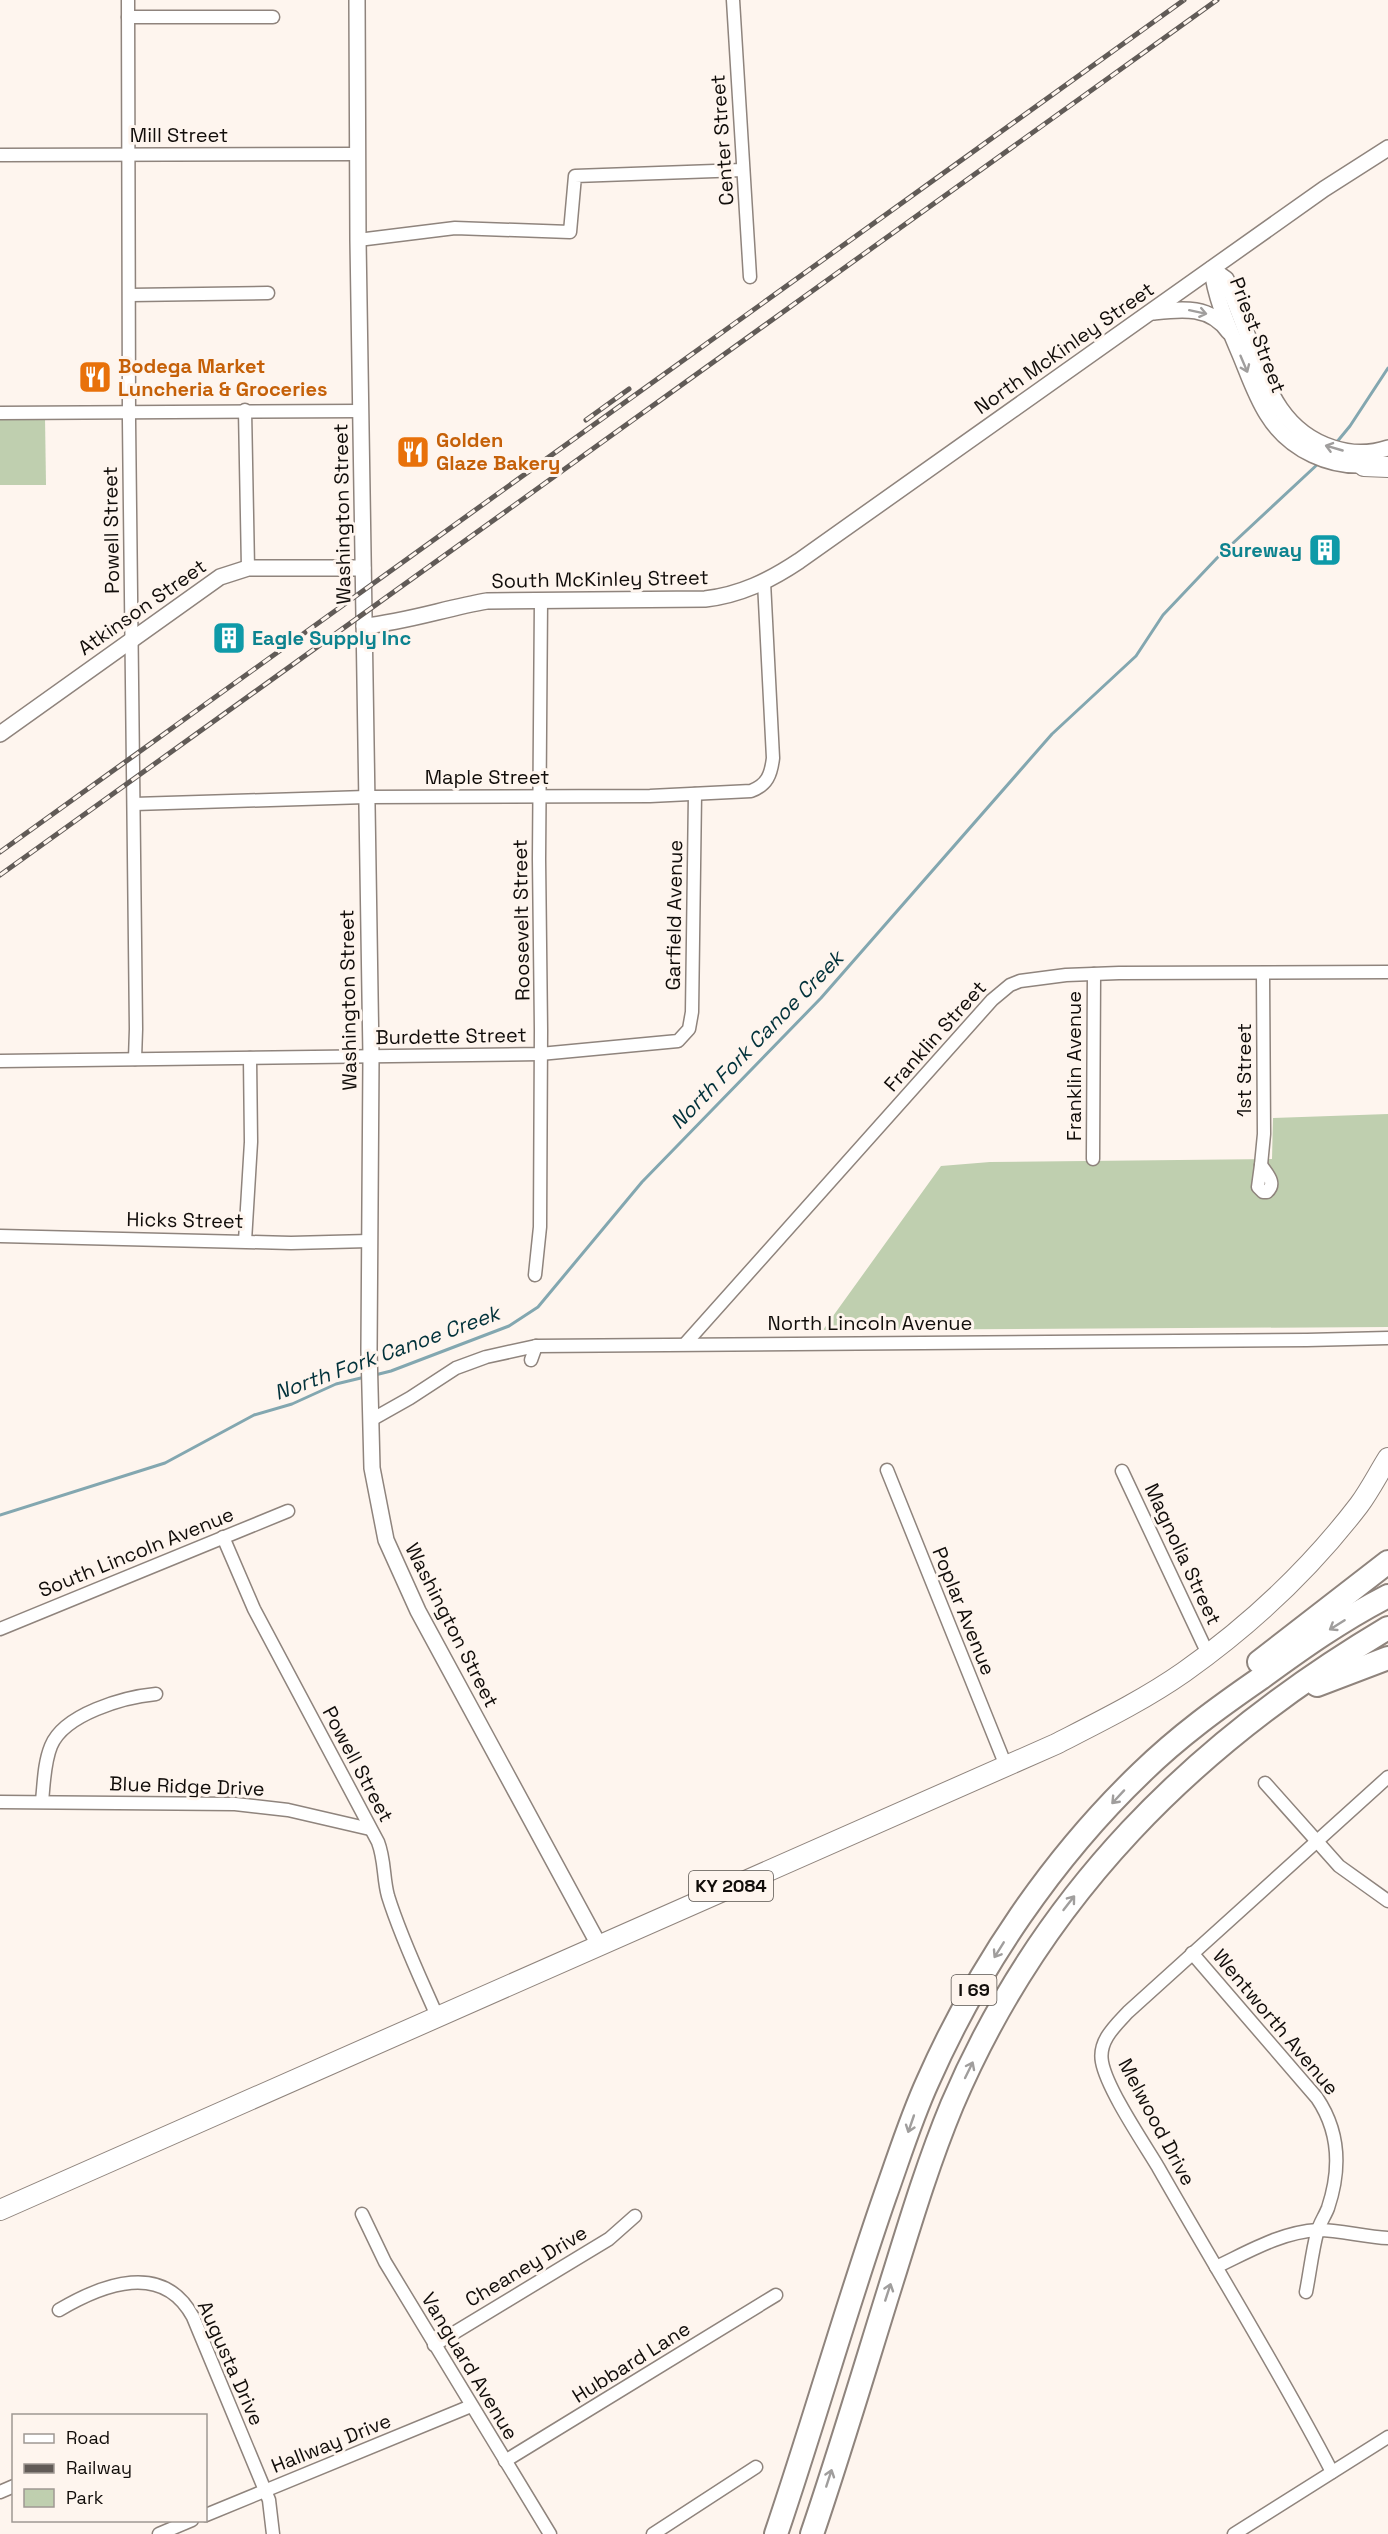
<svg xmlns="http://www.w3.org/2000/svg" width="1388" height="2534" font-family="'Space Grotesk',sans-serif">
<rect width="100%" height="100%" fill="#fef5ee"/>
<g fill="#bfcfaf">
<path d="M45,417L46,485H0V418Z"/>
<path d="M1388,1114V1327L823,1330L941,1166L990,1162L1272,1159L1273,1118Z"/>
</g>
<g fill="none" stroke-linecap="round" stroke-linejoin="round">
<g stroke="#83a7b0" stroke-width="3">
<path d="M1336,443L1350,426L1388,368"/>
<path d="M375,1375L391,1371L509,1326L538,1307L642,1182L821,998L1052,734L1136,656L1163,615L1217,558L1320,462"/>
<path d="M0,1515L165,1463L254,1415L292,1404L336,1384L365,1377"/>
</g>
<g stroke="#8f847d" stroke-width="15">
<g id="minor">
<path d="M128,0L129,421L136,1029L135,1059"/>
<path d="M733,0L750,277"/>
<path d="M128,17H273"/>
<path d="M0,155L358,154"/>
<path d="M358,240L455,228L570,232L575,176L743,170"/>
<path d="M130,295L268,293"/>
<path d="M245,410L248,568"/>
<path d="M0,413L361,411"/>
<path d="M134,804L366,797L650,796L751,791C767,785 771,775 773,758L764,582"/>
<path d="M0,1061L540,1054L678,1041L689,1029L692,1012L695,794"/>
<path d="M1093,1159L1094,974"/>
<path d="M1261,1165L1264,1134L1263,974"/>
<path d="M1261,1165C1267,1174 1277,1183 1267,1192H1263L1258,1187Z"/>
<path d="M0,1236L291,1243L369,1241"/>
<path d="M245,1241L251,1142L250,1058"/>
<path d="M535,1275L540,1227L541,1030L539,859L541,600"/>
<path d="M685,1344L992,1000L1010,985L1020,981L1066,975L1119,973L1388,972"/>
<path d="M531,1360L536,1346"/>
<path d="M371,1420L410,1398L456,1368L486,1357L536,1346L1307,1340L1388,1338"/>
<path d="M887,1470L1006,1766"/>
<path d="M1122,1471L1208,1654"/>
<path d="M223,1537L254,1609L378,1842C385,1860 383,1878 388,1896C401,1938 420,1977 437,2016"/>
<path d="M0,1629L288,1511"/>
<path d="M1265,1783L1339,1866L1388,1901"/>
<path d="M42,1801C44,1783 44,1763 51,1746C64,1714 124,1697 156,1694"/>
<path d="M0,1802L235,1804L288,1810L370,1829"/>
<path d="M1192,1953L1317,2098C1340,2132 1341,2169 1328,2208C1325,2216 1319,2224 1317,2233C1312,2252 1310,2272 1306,2292"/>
<path d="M362,2214L385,2262L550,2534"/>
<path d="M1216,2267C1248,2252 1281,2232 1318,2230C1341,2230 1364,2237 1388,2238"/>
<path d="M59,2310C103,2284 163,2261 193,2317L269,2500L273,2534"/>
<path d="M434,2345L609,2239L635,2216"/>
<path d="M505,2461L776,2295"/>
<path d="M1332,2472C1278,2368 1216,2269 1158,2167C1143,2142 1107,2089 1102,2062C1098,2041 1115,2026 1128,2012L1388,1777"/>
<path d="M0,2492L14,2486"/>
<path d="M206,2515L471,2406"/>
<path d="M159,2534L192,2520"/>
<path d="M653,2534L756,2467"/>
<path d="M1234,2534L1388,2437"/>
</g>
</g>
<g stroke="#8f847d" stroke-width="18">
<g id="tertiary">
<path d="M357,0L358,240L371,1057L369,1350L372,1468L386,1540L418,1611L599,1945"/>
<path d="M1212,269C1215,297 1228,326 1239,352C1248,373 1255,395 1267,414C1289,450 1332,470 1373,464"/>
<path d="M1212,269L1226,279C1235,302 1244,325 1252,348C1268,392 1285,433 1333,448C1351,454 1370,454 1388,448"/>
<path d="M1153,312C1181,309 1210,305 1229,332"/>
<path d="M364,626C406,622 446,608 487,601L705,599C740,595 769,581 799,561L1324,189L1388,148"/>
<path d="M0,734L220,577L248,568H363"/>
</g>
</g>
<g stroke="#8f847d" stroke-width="22">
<g id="primary">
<path d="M1364,466L1388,467"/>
<path d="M0,2210L1056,1744C1099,1722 1144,1700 1184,1672C1249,1626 1310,1569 1359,1505C1370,1490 1378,1474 1388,1458"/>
</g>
</g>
<g stroke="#8f847d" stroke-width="26">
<g id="motorway">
<path d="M1259,1662L1388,1562"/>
<path d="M1317,1685L1388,1658"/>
<path d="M776,2534C814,2422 846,2308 885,2196C899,2157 911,2118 928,2081C978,1968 1052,1858 1142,1772C1179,1736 1219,1707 1261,1678C1302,1648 1343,1619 1388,1596"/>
<path d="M812,2534C842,2446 868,2357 896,2268C913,2213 930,2158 952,2105C1042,1894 1193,1744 1388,1628"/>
</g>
</g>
<use href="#minor" stroke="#fff" stroke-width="12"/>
<use href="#tertiary" stroke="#fff" stroke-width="15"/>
<use href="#primary" stroke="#fff" stroke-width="20"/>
<use href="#motorway" stroke="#fff" stroke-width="22"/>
<g stroke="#615b57" stroke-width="5">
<g id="rail">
<path d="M586,420L629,389"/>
<path d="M0,852L1184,0"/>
<path d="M0,875L1217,0"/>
</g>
</g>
<use href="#rail" stroke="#fef5ee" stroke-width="3" stroke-dasharray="9" stroke-linecap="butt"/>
</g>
<defs><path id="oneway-shaft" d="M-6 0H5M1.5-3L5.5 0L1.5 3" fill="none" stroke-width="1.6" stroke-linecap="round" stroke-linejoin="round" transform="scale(1.5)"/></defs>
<g stroke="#a09e9d">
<use href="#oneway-shaft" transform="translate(1198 312) rotate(12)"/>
<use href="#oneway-shaft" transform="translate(1244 364) rotate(67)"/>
<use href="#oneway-shaft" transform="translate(1334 448) rotate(-164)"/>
<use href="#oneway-shaft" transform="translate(1337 1625) rotate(148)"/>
<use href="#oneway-shaft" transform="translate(1118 1797) rotate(133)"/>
<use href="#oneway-shaft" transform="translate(1069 1903) rotate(-52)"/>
<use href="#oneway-shaft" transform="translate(999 1950) rotate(122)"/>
<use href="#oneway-shaft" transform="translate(969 2070) rotate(-64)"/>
<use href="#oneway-shaft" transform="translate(911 2124) rotate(109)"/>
<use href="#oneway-shaft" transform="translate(888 2292) rotate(-72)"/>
<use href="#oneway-shaft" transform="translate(829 2478) rotate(-72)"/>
</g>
<defs>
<g id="restaurant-square" transform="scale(1.725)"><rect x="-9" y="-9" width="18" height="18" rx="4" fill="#e8710a" stroke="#fef5ee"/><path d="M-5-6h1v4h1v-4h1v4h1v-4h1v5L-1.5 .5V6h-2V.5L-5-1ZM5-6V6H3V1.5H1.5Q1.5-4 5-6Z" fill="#fff"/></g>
<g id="building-square" transform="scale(1.725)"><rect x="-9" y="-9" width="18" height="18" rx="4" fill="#0f9aa8" stroke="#fef5ee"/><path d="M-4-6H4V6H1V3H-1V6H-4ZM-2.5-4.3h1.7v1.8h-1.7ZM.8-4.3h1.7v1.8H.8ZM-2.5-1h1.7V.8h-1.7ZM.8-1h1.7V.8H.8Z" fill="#fff"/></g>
</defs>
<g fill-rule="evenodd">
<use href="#restaurant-square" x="95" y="377"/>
<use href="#restaurant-square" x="413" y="452"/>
<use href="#building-square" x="1325" y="550"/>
<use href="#building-square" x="229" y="638"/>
</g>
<g text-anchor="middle" stroke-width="6" stroke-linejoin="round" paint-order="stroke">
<g fill="#fef5ee" stroke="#58534e" stroke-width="1.5">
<rect x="689" y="1871" width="84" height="30" rx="4.5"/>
<rect x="951.5" y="1975" width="45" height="30" rx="4.5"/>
</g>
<g font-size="18" font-weight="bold" fill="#110d0a">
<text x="731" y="1892">KY 2084</text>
<text x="974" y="1996">I 69</text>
</g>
<g font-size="20" fill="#110d0a" stroke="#fef5ee">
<text x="179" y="142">Mill Street</text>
<text transform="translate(722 140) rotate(-94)" y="7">Center Street</text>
<text transform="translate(1258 335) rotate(69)" y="7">Priest Street</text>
<text transform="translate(1064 348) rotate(-35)" y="7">North McKinley Street</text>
<text transform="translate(342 514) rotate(-91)" y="7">Washington Street</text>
<text transform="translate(111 530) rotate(-91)" y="7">Powell Street</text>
<text transform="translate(600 579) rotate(-1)" y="7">South McKinley Street</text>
<text transform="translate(142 607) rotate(-35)" y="7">Atkinson Street</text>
<text x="487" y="784">Maple Street</text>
<text transform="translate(674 915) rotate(-89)" y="7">Garfield Avenue</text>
<text transform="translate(521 920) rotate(-91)" y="7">Roosevelt Street</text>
<text transform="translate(348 1000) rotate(-91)" y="7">Washington Street</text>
<text transform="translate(451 1036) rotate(-1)" y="7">Burdette Street</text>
<text transform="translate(935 1036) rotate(-48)" y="7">Franklin Street</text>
<text transform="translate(1074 1066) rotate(-90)" y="7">Franklin Avenue</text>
<text transform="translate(1244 1070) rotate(-90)" y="7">1st Street</text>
<text transform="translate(185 1220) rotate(1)" y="7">Hicks Street</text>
<text x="870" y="1330">North Lincoln Avenue</text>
<text transform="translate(136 1552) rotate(-22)" y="7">South Lincoln Avenue</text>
<text transform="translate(1183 1554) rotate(65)" y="7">Magnolia Street</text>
<text transform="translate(964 1611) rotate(68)" y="7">Poplar Avenue</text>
<text transform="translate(452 1625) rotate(63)" y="7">Washington Street</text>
<text transform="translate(358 1764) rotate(62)" y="7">Powell Street</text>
<text transform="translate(187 1786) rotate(2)" y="7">Blue Ridge Drive</text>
<text transform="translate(1276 2022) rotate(50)" y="7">Wentworth Avenue</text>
<text transform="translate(1157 2122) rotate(62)" y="7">Melwood Drive</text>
<text transform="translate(526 2266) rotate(-31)" y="7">Cheaney Drive</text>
<text transform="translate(631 2362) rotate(-32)" y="7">Hubbard Lane</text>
<text transform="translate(231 2363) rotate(66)" y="7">Augusta Drive</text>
<text transform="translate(470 2366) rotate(59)" y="7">Vanguard Avenue</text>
<text transform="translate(331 2443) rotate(-22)" y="7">Hallway Drive</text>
</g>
<g font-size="20" font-weight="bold" fill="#c56008" stroke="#fef5ee" text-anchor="start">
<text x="118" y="373">Bodega Market<tspan x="118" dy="23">Luncheria &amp; Groceries</tspan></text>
<text x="436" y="447">Golden<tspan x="436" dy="23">Glaze Bakery</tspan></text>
</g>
<g font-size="20" font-weight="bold" fill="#0d838f" stroke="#fef5ee" text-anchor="end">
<text x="1302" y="557">Sureway</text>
<text x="252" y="645" text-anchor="start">Eagle Supply Inc</text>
</g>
<g font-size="21" font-style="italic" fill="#00313a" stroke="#fef5ee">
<text transform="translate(757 1040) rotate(-46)" y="7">North Fork Canoe Creek</text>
<text transform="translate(387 1353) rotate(-20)" y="7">North Fork Canoe Creek</text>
</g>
</g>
<rect x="12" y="2414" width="195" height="108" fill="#fef5ee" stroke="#9f9893" stroke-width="1.5"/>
<rect x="24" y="2434" width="30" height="9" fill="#ffffff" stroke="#9f9893" stroke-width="1.5"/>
<text x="66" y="2444" font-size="18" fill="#110d0a">Road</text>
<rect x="24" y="2464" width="30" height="9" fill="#615b57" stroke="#9f9893" stroke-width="1.5"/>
<text x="66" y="2474" font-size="18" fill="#110d0a">Railway</text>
<rect x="24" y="2489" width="30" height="18" fill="#bfcfaf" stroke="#9f9893" stroke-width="1.5"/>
<text x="66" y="2504" font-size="18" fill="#110d0a">Park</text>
</svg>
